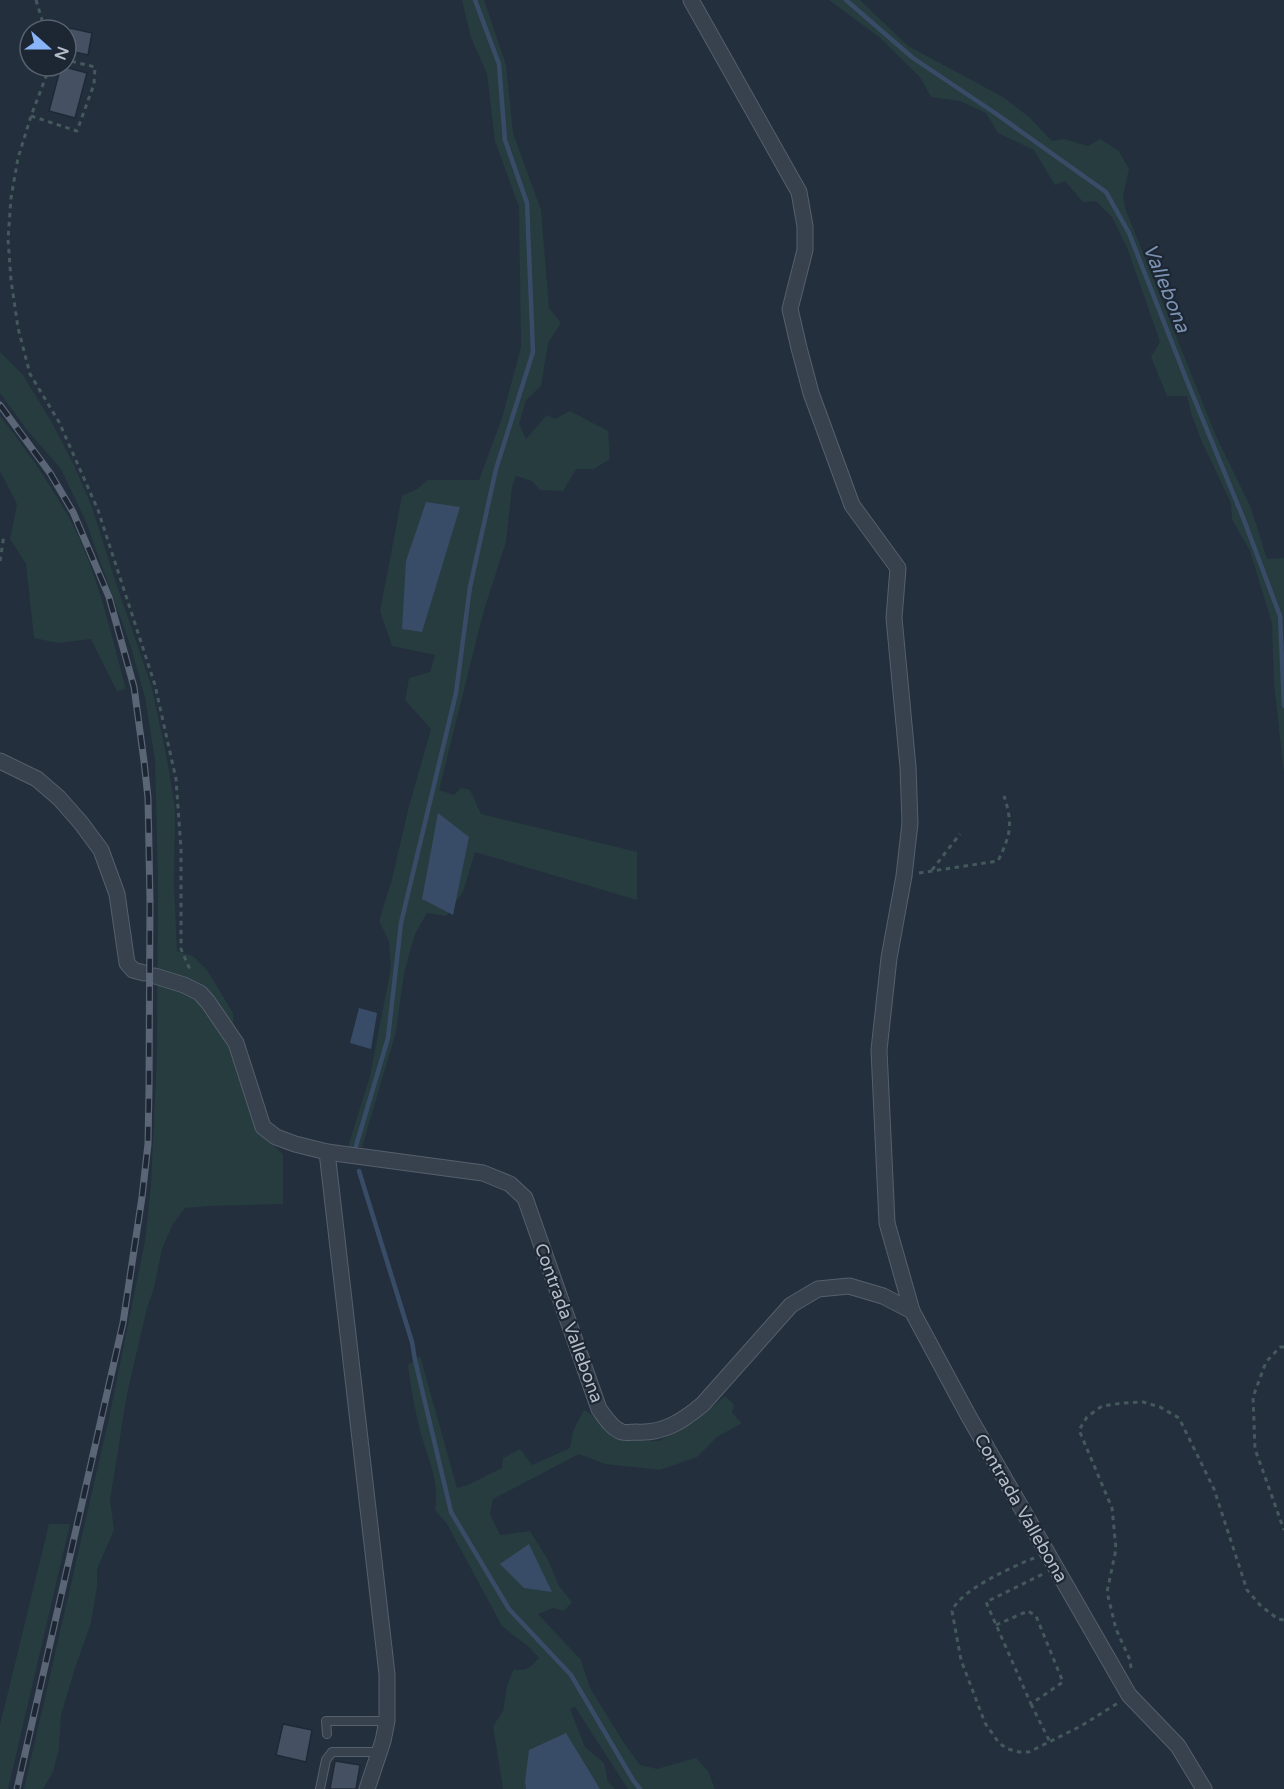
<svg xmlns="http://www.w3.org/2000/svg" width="1284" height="1789" font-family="'Varela Round',sans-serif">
<rect width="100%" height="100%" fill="#242f3e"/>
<g fill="#263c3f">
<path d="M462,0H484L506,65L513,133L541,210L549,308L561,323L548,343L541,386L526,400L519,424L526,439L547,415L555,419L570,411L608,431L610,459L594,469H576L563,491L540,490L532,481L516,476L512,487L506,542L484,610L439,790L454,795L461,788L470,790L481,814L637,852V900L475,852L463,892L446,916L427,913L415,934L404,973L396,1032L362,1147H348L370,1076L391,968L389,941L379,921L392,879L408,810L431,729L405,700L409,678L430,672L435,655L392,646L380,611L402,496L419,488L427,480H479L502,418L521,347L519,207L495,141L487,74L471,38Z"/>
<path d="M829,0H860L908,46L1003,97L1029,117L1052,141L1064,139L1088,146L1100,139L1119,151L1129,169L1123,196L1125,208L1216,436L1251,508L1267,559L1284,558V773L1274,684L1272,623L1250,551L1232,519L1231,503L1202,442L1192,416L1187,396H1167L1151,357L1160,342L1128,250L1112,217L1096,201L1083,202L1065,181L1055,185L1034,150L998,133L986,113L960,101L931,97L920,77L879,37Z"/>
<path d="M0,352L23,375L51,421L74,465L92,507L114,577L152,688L168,764L175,808L174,888L177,951L193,956L207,970L233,1013L235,1053L263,1137L283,1154V1204L208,1206L185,1208L173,1224L162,1249L154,1288L147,1308L127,1394L110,1500L114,1530L97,1569V1587L91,1623L75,1668L61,1715L59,1749L53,1772L43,1789H24L109,1418L145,1241L151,1185L157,1056L158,881L155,760L145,697L131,647L86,522L61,469L27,430L0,393Z"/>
<path d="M0,416C26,448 52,487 72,523C98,574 111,634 126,689L117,691L91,639L58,643L34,638L26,564L10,539L17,504L0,471Z"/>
<path d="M420,1356L457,1488L468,1485L502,1468L503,1458L520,1449L532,1465L570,1448L573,1431L584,1410L595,1417L612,1437L631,1440L659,1441L695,1422L725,1396L734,1405L732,1413L742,1423L717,1437L697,1457L660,1470L605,1464L579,1454L493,1499L490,1514L500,1535L530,1531L548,1560L559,1586L572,1602L564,1611L553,1608L538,1614L581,1660L590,1688L624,1743L640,1765L657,1769L696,1758L708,1771L715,1789H628L575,1707L570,1709L585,1747L604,1763L608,1782L615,1789H503L493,1726L503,1711L507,1686L514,1669C527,1672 530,1667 539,1658L530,1648L502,1626L447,1524L435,1510C440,1483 428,1459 421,1434C415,1411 411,1389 408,1365Z"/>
<path d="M49,1524H70L8,1789H0V1725Z"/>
</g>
<g fill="#394c67">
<path d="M426,502L460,507L422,632L402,629L406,561Z"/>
<path d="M438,813L469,837L453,915L422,899Z"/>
<path d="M359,1008L377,1013L371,1049L350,1043Z"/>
<path d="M529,1544L552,1592L524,1588L500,1564Z"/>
<path d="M566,1733L600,1789H526L525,1782L529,1750Z"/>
</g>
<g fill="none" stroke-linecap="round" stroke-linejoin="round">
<g stroke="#394c67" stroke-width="4.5">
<path d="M846,0L913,58L995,113L1106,192L1129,233L1187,381L1244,520L1280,616L1284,706"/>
<path d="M356,1146L388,1038L401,923L456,693L470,587L496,469L533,352L527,203L505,140L499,64L475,0"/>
<path d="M359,1171L412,1342L415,1360L451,1512L509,1609L571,1675L633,1780L640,1789"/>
</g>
</g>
<g fill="#455162" stroke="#1f2835" stroke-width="1.5">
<path d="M70,28L92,33L88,55L66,50Z"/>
<path d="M61,66L87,73L75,118L49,111Z"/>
<path d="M283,1724L312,1730L306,1762L276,1755Z"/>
<path d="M335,1761L360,1765L356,1789H330Z"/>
</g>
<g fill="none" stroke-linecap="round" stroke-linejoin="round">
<g stroke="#565f6c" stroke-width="10">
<g id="service">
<path d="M327,1734L326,1721H387"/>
<path d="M320,1789L326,1760L332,1752H379"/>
</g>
</g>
<g stroke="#565f6c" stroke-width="17">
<g id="minor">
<path d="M691,0L799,192L805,226V250L790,309L799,348L811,393L852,505L898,568L894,618L908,767L910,823L904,876L889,958L879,1050L887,1223L912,1311"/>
<path d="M0,761L37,779L59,798L81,823L101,850L117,894L127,963L133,970L144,973"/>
<path d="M155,976L184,985L200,993L208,1002L236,1043L263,1127L276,1137L295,1144L327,1152L483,1173L510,1184L525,1198L599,1409C605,1417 612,1429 622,1432C626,1433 632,1432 636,1432C663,1434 683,1421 703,1404L791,1305L818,1289L849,1286L883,1296L912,1311L968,1415L1129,1695L1178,1746L1204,1789"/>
<path d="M327,1152L387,1674V1721L383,1741L367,1789"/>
</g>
</g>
<g stroke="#44595c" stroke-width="3" stroke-dasharray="4.5 4.5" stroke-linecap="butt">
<path d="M36,0L45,30"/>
<path d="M50,66L31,116L18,158L11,198L8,239L11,280L18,328L30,374L59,422L98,510L155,685L176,779L181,849V949L191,972"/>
<path d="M31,116L77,131L94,84L95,67L66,60"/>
<path d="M0,561L4,535"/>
<path d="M932,870L960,834"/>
<path d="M919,873L998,861C1011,834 1013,824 1004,796"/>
<path d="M1284,1347H1280L1266,1362L1253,1397L1255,1449L1284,1530"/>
<path d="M1034,1558C1012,1567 960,1590 952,1611L961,1660L985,1723L999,1743L1008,1749L1019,1752H1029L1081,1726L1118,1703"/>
<path d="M996,1625L1028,1611L1036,1616L1063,1682L1031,1704L986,1602L1043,1574"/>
<path d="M1131,1668L1130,1660L1116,1629L1107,1592L1116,1549L1112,1508L1079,1430L1087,1417L1102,1406L1123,1403L1143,1402L1160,1407L1179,1418L1214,1489L1247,1590L1261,1606L1278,1619L1284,1620"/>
<path d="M1031,1704L1050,1742"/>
</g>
<use href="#service" stroke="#38414e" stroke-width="8"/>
<use href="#minor" stroke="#38414e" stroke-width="15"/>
<g stroke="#5a6575" stroke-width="7">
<path id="rail" d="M0,405L50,473L73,512L109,597L134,687L144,761L148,798L150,901L149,1089L148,1144L142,1197L123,1323L17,1789"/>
</g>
<use href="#rail" stroke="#1d2633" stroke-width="4.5" stroke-dasharray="14" stroke-linecap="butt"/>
</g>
<g text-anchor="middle" stroke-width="4.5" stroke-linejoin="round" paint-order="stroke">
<g font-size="18" fill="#b4bcc9" stroke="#1d2633">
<text transform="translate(569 1323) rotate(70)" y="6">Contrada Vallebona</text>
<text transform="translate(1021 1508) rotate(60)" y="6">Contrada Vallebona</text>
</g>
<g font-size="20" font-style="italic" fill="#7c92b1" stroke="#1d2633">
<text transform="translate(1167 288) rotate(68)" y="7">Vallebona</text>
</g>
</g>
<g transform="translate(48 48) rotate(111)"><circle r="28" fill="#1d2633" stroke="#59626f" stroke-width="1.5"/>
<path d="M0-4.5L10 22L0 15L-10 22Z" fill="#8ab4f8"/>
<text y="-9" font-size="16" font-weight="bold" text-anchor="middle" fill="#b4bcc9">N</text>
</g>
</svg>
